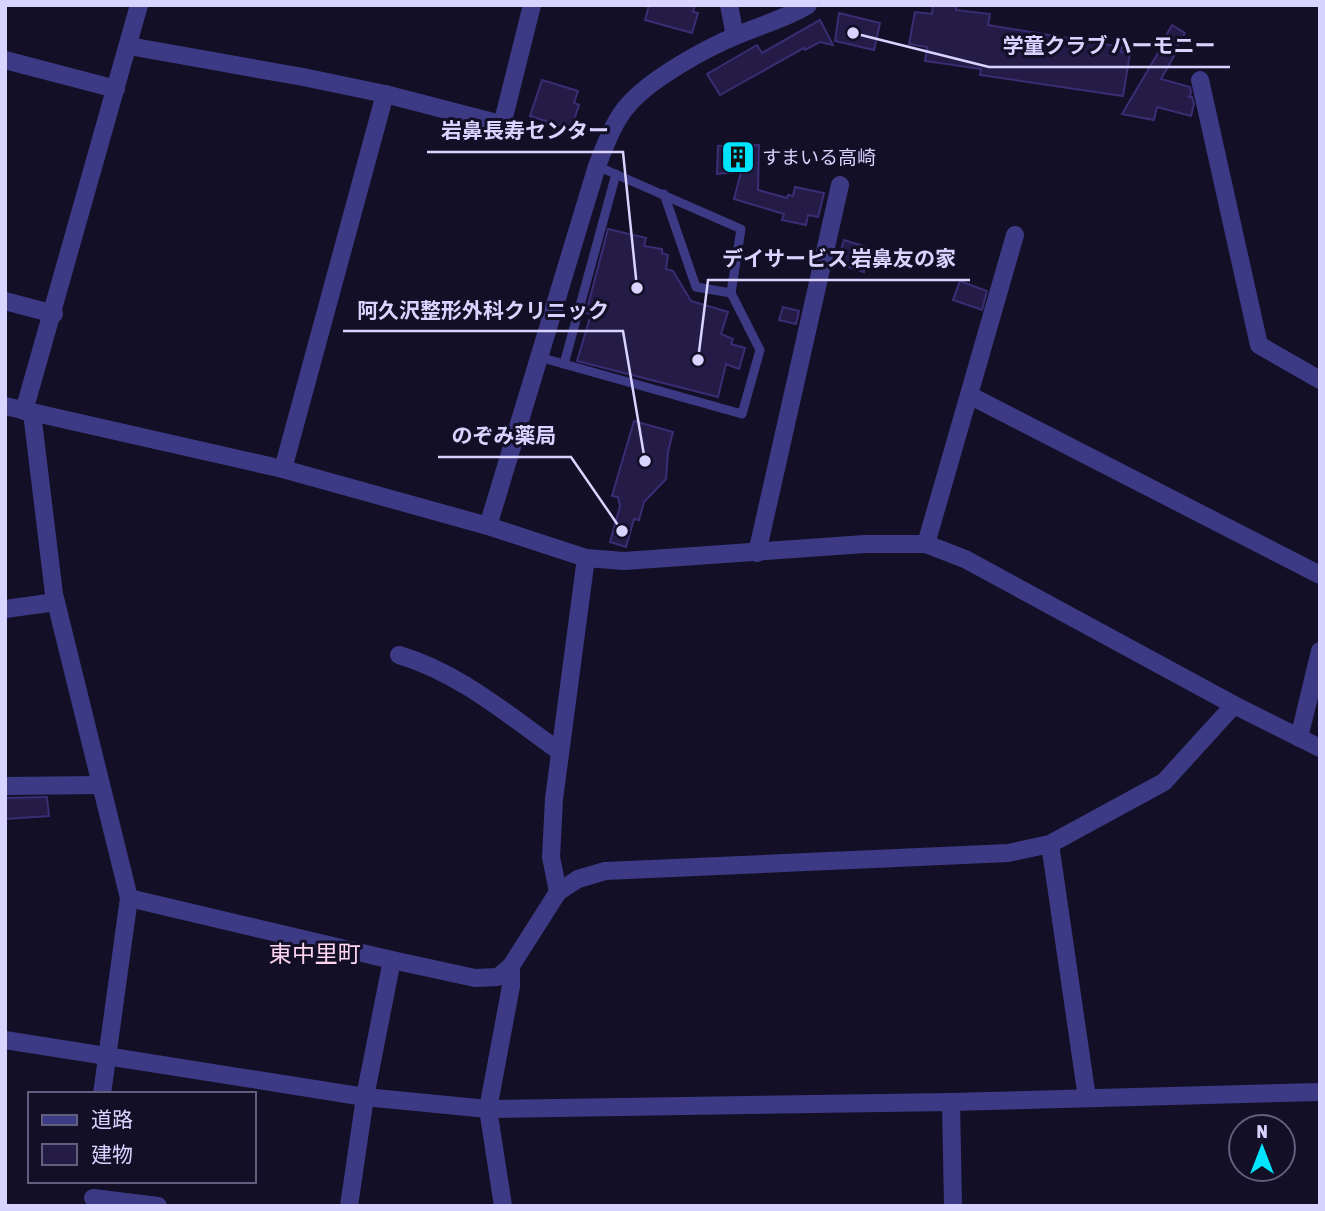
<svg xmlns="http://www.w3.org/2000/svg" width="1325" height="1211" font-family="'Asap Condensed','Noto Sans JP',sans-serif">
<rect width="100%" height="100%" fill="#130f26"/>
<g fill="#241b47" stroke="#3b2d73" stroke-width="2">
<path d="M649,5H695L693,12L698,13L692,33L645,20Z"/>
<path d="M933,5H957L956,10L990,14L988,25L1122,47L1121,52L1130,53L1123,96L980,75L981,69L925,61L927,47L909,44L915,12L932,14Z"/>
<path d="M839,13L880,23L874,50L835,41Z"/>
<path d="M820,20L833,45L820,42L805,50L804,48L720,95L707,74L757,45L762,53Z"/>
<path d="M1172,25L1185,33L1176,49L1163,41Z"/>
<path d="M1158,53L1174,56L1161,79L1190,87L1191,93L1189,97H1192L1194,104L1191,116L1157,107L1154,120L1122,114Z"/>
<path d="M542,80L578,91L574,103L579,105L571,129L530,116Z"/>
<path d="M759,145L758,190L787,198L788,195L793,196L795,187L824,193L818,217L808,215L806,225L782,220L784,214L734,199L741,172L717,174L718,146Z"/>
<path d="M608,229L646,238L644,246L662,249V253L668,255L666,269L673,271L691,301L728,312L721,334L733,339L731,344L745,348L739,369L726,364L718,397L577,361L591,314L586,313Z"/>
<path d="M844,240L876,250L869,270L864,269V272L837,263Z"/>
<path d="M960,281L987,291L982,310L953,300Z"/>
<path d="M783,307L799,311L796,324L779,320Z"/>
<path d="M634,421L673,432L668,452L666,479L644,502L639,520L634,519L626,547L610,542L620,506L618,497L612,496Z"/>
<path d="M47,797L49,816L6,819L5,798Z"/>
</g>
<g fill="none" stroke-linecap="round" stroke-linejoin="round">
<g stroke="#3d3a85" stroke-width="9">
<path d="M664,194L696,287L731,293"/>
<path d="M539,357L742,414L760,350L731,293L741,229L597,166"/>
<path d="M564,364L616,174"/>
</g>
<g stroke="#3d3a85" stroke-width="18">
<path d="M729,5L735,36"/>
<path d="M129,46L303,77L385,94L497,123L503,121L532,5"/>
<path d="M5,60L116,89"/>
<path d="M1200,80L1259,345L1320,380"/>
<path d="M969,395L1320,575"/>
<path d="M24,411L139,5"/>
<path d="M32,413L54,594L129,898L102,1094"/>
<path d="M283,469L385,94"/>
<path d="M488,526L597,166C605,146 614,120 629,104C652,78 706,48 738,35C761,25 787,18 808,5"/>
<path d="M926,544L1015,235"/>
<path d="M757,553L840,185"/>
<path d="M5,609L56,602"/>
<path d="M399,655C460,673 508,715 559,751"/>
<path d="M1299,738L1320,651"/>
<path d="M5,786L101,785"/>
<path d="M1050,844L1087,1098"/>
<path d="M558,892L551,857L554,799L586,558"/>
<path d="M129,898L392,960L475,978L498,977L511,966L558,892L578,879L605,871L1008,853L1050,844L1164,782L1234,705"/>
<path d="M5,1040L365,1097L488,1109L951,1102L1320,1092"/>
<path d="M951,1102L953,1206"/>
<path d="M93,1198L158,1206"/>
<path d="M349,1206L365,1097L392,960"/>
<path d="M503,1206L488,1109L511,986V966"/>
</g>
<g stroke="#3d3a85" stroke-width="18">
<path d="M5,301L54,314"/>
<path d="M5,406L283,469L488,526L586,558L624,561L865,544H926L965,559L1234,705L1320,748"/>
</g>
</g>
<defs>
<g id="building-square" transform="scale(1.75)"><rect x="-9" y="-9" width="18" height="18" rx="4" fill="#00e5ff" stroke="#130f26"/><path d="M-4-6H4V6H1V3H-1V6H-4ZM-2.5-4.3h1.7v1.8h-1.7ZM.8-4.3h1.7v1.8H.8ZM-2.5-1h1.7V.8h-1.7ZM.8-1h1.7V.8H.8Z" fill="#111"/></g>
</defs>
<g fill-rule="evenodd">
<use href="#building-square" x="738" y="157"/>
</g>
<g text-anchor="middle" stroke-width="6" stroke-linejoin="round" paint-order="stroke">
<g font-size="19" fill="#d9d4ff" stroke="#130f26" text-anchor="start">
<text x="762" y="164">すまいる高崎</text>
</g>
<g font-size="23" fill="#ffd6f0" stroke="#130f26">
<text x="315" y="962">東中里町</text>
</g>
</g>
<path fill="none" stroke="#d9d4ff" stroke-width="2.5" d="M853 33L989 67H1230M637 288L623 152H427M698 360L708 280H970M645 461L623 331H343M622 531L571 457H438"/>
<g fill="#d9d4ff" stroke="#130f26" stroke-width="2.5">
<circle cx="853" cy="33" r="7"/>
<circle cx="637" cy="288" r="7"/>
<circle cx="698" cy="360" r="7"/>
<circle cx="645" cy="461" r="7"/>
<circle cx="622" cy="531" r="7"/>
</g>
<g font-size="21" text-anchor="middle" font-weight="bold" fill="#d9d4ff" stroke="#130f26" stroke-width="6" stroke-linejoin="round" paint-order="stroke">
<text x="1109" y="53">学童クラブ ハーモニー</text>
<text x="525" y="138">岩鼻長寿センター</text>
<text x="839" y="266">デイサービス 岩鼻友の家</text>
<text x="483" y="318">阿久沢整形外科クリニック</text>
<text x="504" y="443">のぞみ薬局</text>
</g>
<rect width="1325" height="1211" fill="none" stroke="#d9d4ff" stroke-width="14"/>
<rect x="28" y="1092" width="228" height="91" fill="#130f26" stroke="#625e7d" stroke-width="2"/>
<rect x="42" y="1115" width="35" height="10" fill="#3d3a85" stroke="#625e7d" stroke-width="2"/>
<text x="91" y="1127" font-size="21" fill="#d9d4ff">道路</text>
<rect x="42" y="1144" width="35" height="21" fill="#241b47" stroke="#625e7d" stroke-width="2"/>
<text x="91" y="1162" font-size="21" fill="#d9d4ff">建物</text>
<g transform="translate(1262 1148)"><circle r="33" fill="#130f26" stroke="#625e7d" stroke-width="2"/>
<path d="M0-5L12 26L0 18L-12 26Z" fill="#00e5ff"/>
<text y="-10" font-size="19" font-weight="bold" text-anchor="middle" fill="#d9d4ff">N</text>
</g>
</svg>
